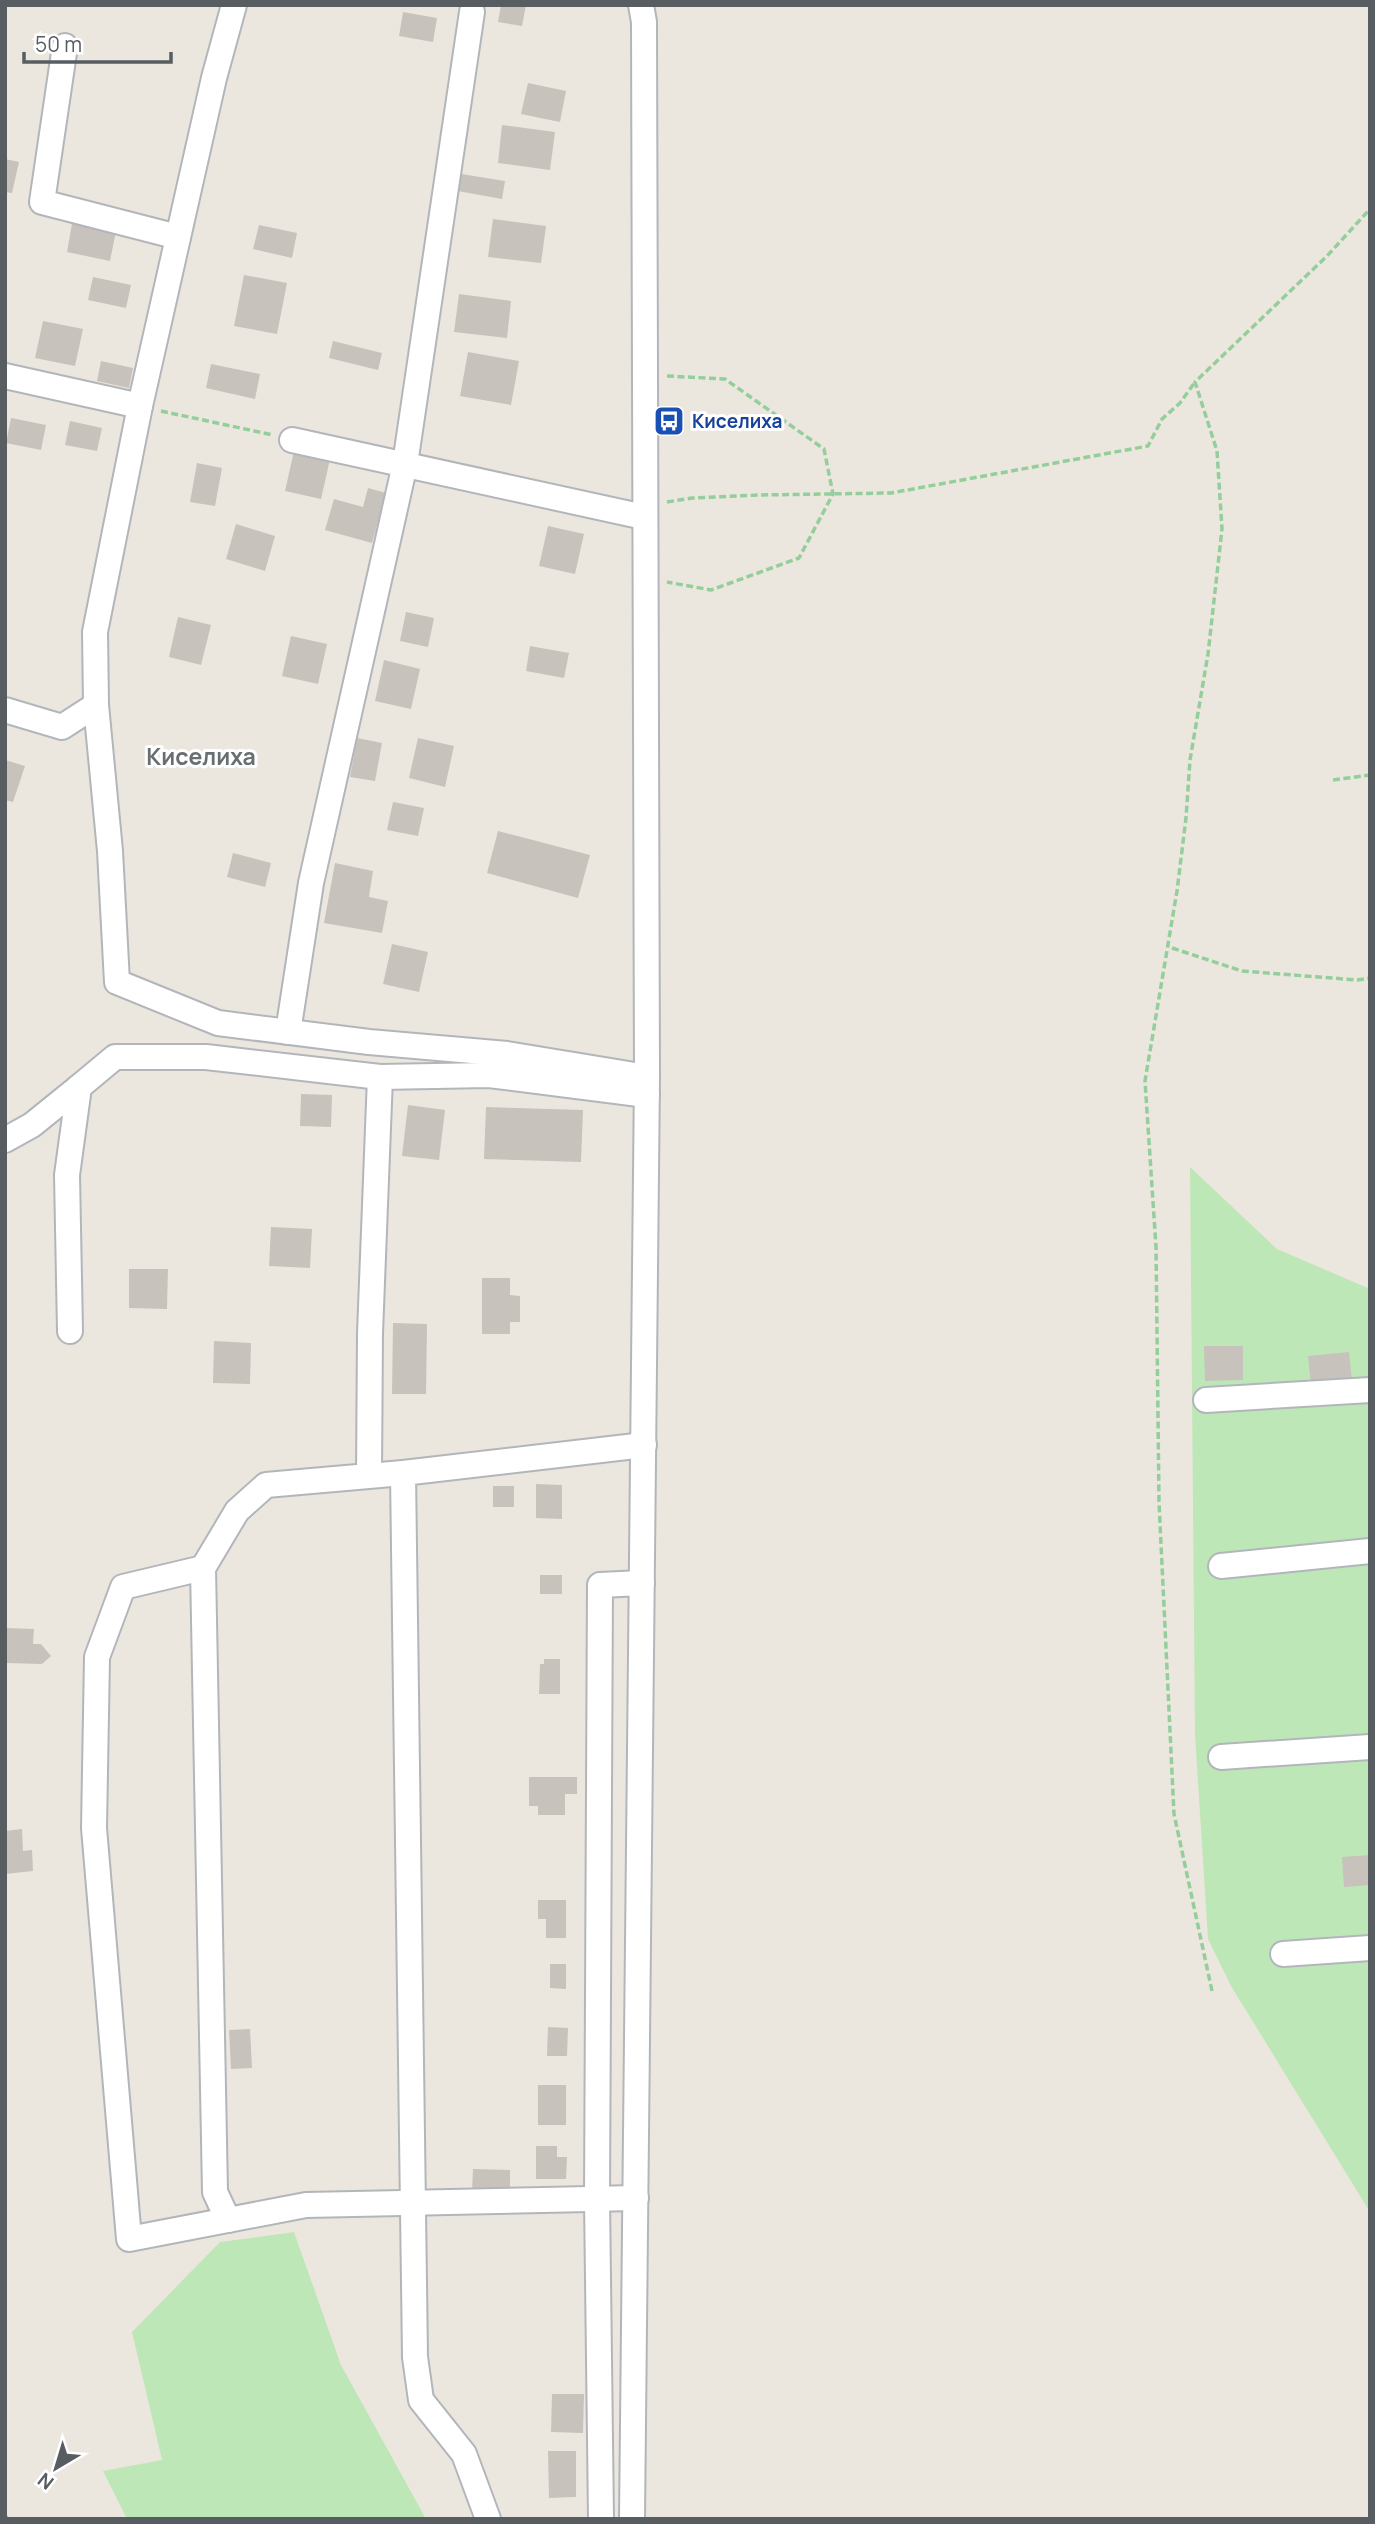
<svg xmlns="http://www.w3.org/2000/svg" width="1375" height="2524" font-family="Manrope,sans-serif">
<rect width="100%" height="100%" fill="#ece7de"/>
<g fill="#bee7b8">
<path d="M1190,1167L1277,1249L1370,1289V2212L1231,1986L1208,1939L1195,1735Z"/>
<path d="M294,2232L341,2365L426,2519H127L103,2471L162,2460L132,2332L220,2242Z"/>
</g>
<g fill="#c7c2bb">
<path d="M501,5H526L522,26L498,22Z"/>
<path d="M403,12L437,18L433,42L399,36Z"/>
<path d="M528,83L566,91L560,122L521,114Z"/>
<path d="M502,125L555,132L550,170L498,163Z"/>
<path d="M5,159L19,162L12,193L5,192Z"/>
<path d="M455,173L505,181L502,199L452,190Z"/>
<path d="M73,218L117,226L110,261L67,252Z"/>
<path d="M493,219L546,226L541,263L488,257Z"/>
<path d="M259,225L297,233L292,258L253,249Z"/>
<path d="M244,275L287,283L277,334L234,326Z"/>
<path d="M93,277L131,285L126,308L88,300Z"/>
<path d="M459,294L511,301L507,338L454,332Z"/>
<path d="M43,321L83,329L75,366L35,358Z"/>
<path d="M333,341L382,353L378,370L329,358Z"/>
<path d="M468,352L519,361L511,405L460,396Z"/>
<path d="M101,361L133,368L129,388L97,381Z"/>
<path d="M211,364L260,374L255,399L206,388Z"/>
<path d="M11,418L46,425L41,450L6,443Z"/>
<path d="M70,421L102,428L97,451L65,445Z"/>
<path d="M294,451L330,459L321,499L285,491Z"/>
<path d="M197,463L222,468L215,506L190,502Z"/>
<path d="M368,488L386,493L372,543L325,530L334,499L363,507Z"/>
<path d="M236,524L275,536L265,571L226,559Z"/>
<path d="M548,526L584,534L575,574L539,566Z"/>
<path d="M406,612L434,618L428,647L400,641Z"/>
<path d="M178,617L211,625L201,665L169,657Z"/>
<path d="M291,636L327,644L318,684L282,676Z"/>
<path d="M530,646L569,653L564,678L526,671Z"/>
<path d="M384,660L420,669L411,709L375,701Z"/>
<path d="M357,738L382,743L375,781L350,777Z"/>
<path d="M418,738L454,746L445,787L409,778Z"/>
<path d="M5,760L25,766L13,802L5,800Z"/>
<path d="M393,802L424,808L418,836L387,830Z"/>
<path d="M498,831L590,855L578,898L487,873Z"/>
<path d="M233,853L271,863L265,887L227,877Z"/>
<path d="M335,863L373,871L369,897L388,901L382,933L324,923Z"/>
<path d="M392,944L428,952L419,992L383,984Z"/>
<path d="M301,1094L332,1095L331,1127L300,1126Z"/>
<path d="M408,1105L445,1110L439,1160L402,1156Z"/>
<path d="M486,1107L583,1110L581,1162L484,1159Z"/>
<path d="M271,1227L312,1229L310,1268L269,1266Z"/>
<path d="M129,1269H168L167,1309L129,1308Z"/>
<path d="M482,1278H510V1295L520,1296V1322H510V1334H482Z"/>
<path d="M393,1323L427,1324L426,1394H392Z"/>
<path d="M214,1341L251,1343L250,1384L213,1383Z"/>
<path d="M1204,1346H1243V1380L1205,1381Z"/>
<path d="M1349,1352L1352,1381L1311,1385L1308,1356Z"/>
<path d="M536,1484L562,1485V1519L536,1518Z"/>
<rect x="493" y="1486" width="21" height="21"/>
<rect x="540" y="1575" width="22" height="19"/>
<path d="M5,1628L34,1629L33,1644H41L51,1656L42,1664L5,1663Z"/>
<path d="M544,1659H560V1694H539L540,1664H544Z"/>
<path d="M529,1777H577V1794H565V1815H538V1806H529Z"/>
<path d="M22,1829L23,1851L32,1850L33,1871L5,1874V1831Z"/>
<path d="M1370,1855V1885L1344,1887L1342,1857Z"/>
<path d="M538,1900H566V1938H546V1919H538Z"/>
<path d="M550,1964H566V1989L550,1988Z"/>
<path d="M548,2027L568,2028L567,2056H547Z"/>
<path d="M250,2029L252,2068L231,2069L229,2030Z"/>
<rect x="538" y="2085" width="28" height="40"/>
<path d="M536,2146H557V2157H567L566,2179H536Z"/>
<path d="M473,2169L510,2170V2191H472Z"/>
<path d="M552,2394H584L583,2433L551,2432Z"/>
<path d="M548,2451H576V2497L549,2498Z"/>
</g>
<g fill="none" stroke-linecap="round" stroke-linejoin="round">
<g stroke="#b2b6bb" stroke-width="28">
<g id="minor">
<path d="M234,5L214,78L140,406L95,632L96,705L110,851L117,982L218,1023L369,1042L507,1054L647,1077"/>
<path d="M65,46L42,202L178,237"/>
<path d="M5,376L140,406"/>
<path d="M292,440L644,517"/>
<path d="M5,710L62,727L96,705"/>
<path d="M288,1032L311,883L405,464L472,12"/>
<path d="M5,1140L32,1125L79,1087"/>
<path d="M70,1331L67,1175L79,1087L115,1057H206L380,1077L489,1075L647,1095"/>
<path d="M1206,1400L1370,1390"/>
<path d="M369,1475L370,1333L380,1077"/>
<path d="M1221,1566L1370,1551"/>
<path d="M203,1568L123,1587L97,1657L94,1828L129,2239L306,2205L636,2198"/>
<path d="M1221,1757L1370,1747"/>
<path d="M1283,1954L1370,1948"/>
<path d="M228,2220L215,2192L203,1568L237,1511L266,1485L403,1473"/>
<path d="M488,2519L464,2454L421,2400L415,2357L403,1473L644,1445"/>
<path d="M601,2519L597,2199L600,1585L642,1583"/>
<path d="M632,2519L647,1077L644,22L641,5"/>
</g>
</g>
<g stroke="#93ce9b" stroke-width="3.5" stroke-dasharray="7 3.5" stroke-linecap="butt">
<path d="M667,376L725,379L824,449L833,494L799,558L711,590L667,582"/>
<path d="M161,411L273,435"/>
<path d="M667,502L692,498L759,495L891,493L1148,446L1162,419L1180,403L1195,382"/>
<path d="M1333,780L1370,775"/>
<path d="M1172,948L1242,971L1357,980L1370,978"/>
<path d="M1212,1991L1174,1814L1159,1502L1156,1247L1145,1081L1177,891L1186,818L1190,760L1208,654L1222,529L1217,451L1195,382L1327,256L1370,209"/>
<path d="M5,2515L8,2519"/>
</g>
<use href="#minor" stroke="#fff" stroke-width="24"/>
</g>
<defs>
<g id="bus-square" transform="scale(1.575)"><rect x="-9" y="-9" width="18" height="18" rx="4" fill="#1a4fb4" stroke="#fff"/><path d="M-5-6H5V4H4V6H2V4H-2V6H-4V4H-5ZM-3.5-4V0h7V-4ZM-3.5 1.2v1.5H-2V1.2ZM2 1.2v1.5H3.5V1.2Z" fill="#fff"/></g>
</defs>
<g fill-rule="evenodd">
<use href="#bus-square" x="669" y="421"/>
</g>
<g text-anchor="middle" stroke-width="6" stroke-linejoin="round" paint-order="stroke">
<g font-size="19" font-weight="bold" fill="#164399" stroke="#fff" text-anchor="start">
<text x="692" y="428">Киселиха</text>
</g>
<g font-size="23" font-weight="bold" fill="#686f73" stroke="#fff">
<text x="201" y="765">Киселиха</text>
</g>
</g>
<rect width="1375" height="2524" fill="none" stroke="#575d61" stroke-width="14"/>
<g transform="translate(56 2468) rotate(218)" stroke="#ffffff" stroke-width="5" paint-order="stroke">
<path d="M0-5L12 26L0 18L-12 26Z" fill="#575d61"/>
<text y="-10" font-size="19" font-weight="bold" text-anchor="middle" fill="#575d61">N</text>
</g>
<path d="M24 52v10h147v-10" fill="none" stroke="#575d61" stroke-width="3.5"/>
<text x="35" y="52" font-size="21" fill="#575d61" stroke="#ffffff" stroke-width="5" paint-order="stroke">50 m</text>
</svg>
